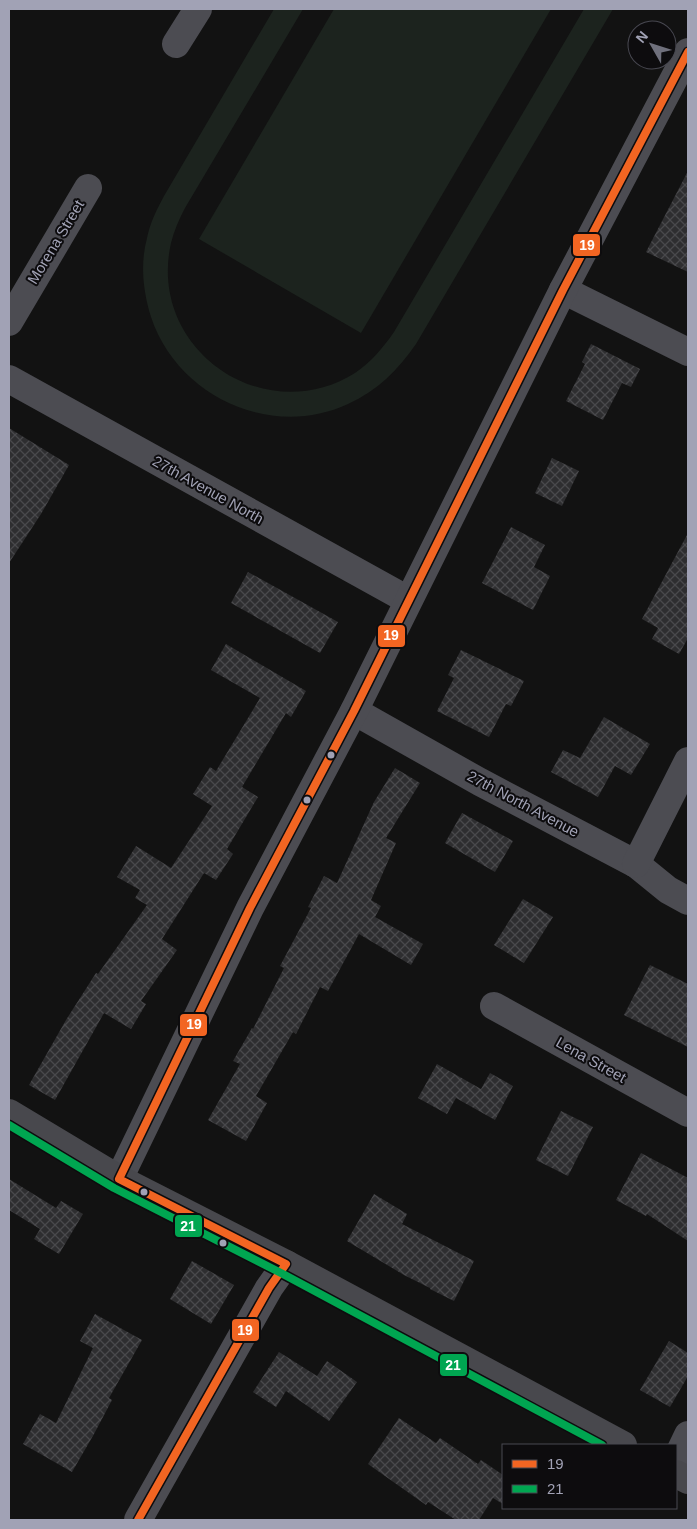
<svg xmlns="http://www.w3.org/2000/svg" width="697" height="1529" font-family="Arial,sans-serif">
<defs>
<pattern id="building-cross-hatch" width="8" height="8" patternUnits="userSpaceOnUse" patternTransform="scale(1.25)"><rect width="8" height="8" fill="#2e2e30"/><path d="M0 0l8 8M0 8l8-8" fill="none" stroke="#49494c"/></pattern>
</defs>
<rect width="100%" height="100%" fill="#121212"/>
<g fill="#1c231e">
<path d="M274,9H303L185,208C179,219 174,231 171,243C147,349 264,430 355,373C371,362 383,348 394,332L584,9H613L416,344C398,370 377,391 348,404C271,440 177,396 151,317C143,291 140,264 147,238C150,223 157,209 164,196Z"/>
<path d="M334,9H551L361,333L199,239Z"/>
</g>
<g fill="url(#building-cross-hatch)">
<path d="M688,171V272L646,252Z"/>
<path d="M591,344L640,369L631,387L622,383L603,420L566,401L585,364L582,362Z"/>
<path d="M9,428L69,465L41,514L9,563Z"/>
<path d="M552,458L579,471L562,506L535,493Z"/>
<path d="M511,527L545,545L534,567L550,576L533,610L482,583Z"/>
<path d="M688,533V638L679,654L652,639L658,628L642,619Z"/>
<path d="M248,572L338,622L320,653L231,603Z"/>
<path d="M226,644L306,691L291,717L286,713L242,787L258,797L227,849L233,854L216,880L204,873L162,939L177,950L141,1001L146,1004L131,1029L104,1013L55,1100L29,1085L66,1020L96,973L98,974L147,905L135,898L140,890L117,877L136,846L171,868L212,806L193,794L210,767L216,771L260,698L211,670Z"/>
<path d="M461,650L524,681L511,706L506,704L489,737L437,711L454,678L448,675Z"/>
<path d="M604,717L650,744L631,775L615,766L598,797L551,772L563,750L580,758Z"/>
<path d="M395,768L420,783L386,838L396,843L371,900L381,906L375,917L423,944L411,965L359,934L328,991L320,987L296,1034L293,1032L256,1096L267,1103L246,1141L208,1120L240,1064L233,1061L252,1028L253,1029L284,968L280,966L311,908L308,907L324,876L337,883L374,802Z"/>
<path d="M462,813L513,841L495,872L445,843Z"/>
<path d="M523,899L553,917L524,963L494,945Z"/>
<path d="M650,965L688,984V1047L624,1015Z"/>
<path d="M437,1064L481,1089L490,1073L513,1086L495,1120L456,1098L447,1114L418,1098Z"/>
<path d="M561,1111L593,1127L568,1176L536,1160Z"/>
<path d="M641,1153L688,1178V1241L647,1214L646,1216L616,1200Z"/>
<path d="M9,1179L56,1208L61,1201L83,1214L59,1254L34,1239L40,1229L9,1210Z"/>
<path d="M374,1194L407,1214L402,1224L474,1261L454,1301L430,1289V1288L404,1275L347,1241Z"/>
<path d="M192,1261L234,1285L211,1324L170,1299Z"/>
<path d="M95,1314L142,1340L109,1398L112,1400L94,1434L72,1472L23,1444L40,1414L56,1423L93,1348L80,1341Z"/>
<path d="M669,1341L688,1353V1376L670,1407L640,1390Z"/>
<path d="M279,1352L317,1376L327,1361L357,1382L329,1421L286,1391L276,1407L253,1392Z"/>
<path d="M399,1418L436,1443L440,1438L478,1464L481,1460L503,1475V1504L493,1498L479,1520H456L428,1502L426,1505L368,1464Z"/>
</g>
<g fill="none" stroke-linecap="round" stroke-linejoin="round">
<g stroke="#4c4c52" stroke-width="28">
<path d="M176,44L198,9"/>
<path d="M563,290L688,352"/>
<path d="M9,322L88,188"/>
<path d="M9,379L408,600"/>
<path d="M354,711L480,782L636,864L668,890L688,901"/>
<path d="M636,864L688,761"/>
<path d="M494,1006L688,1113"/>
<path d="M119,1179L250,908L354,711L563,290L688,52"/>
<path d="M676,1460L688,1435"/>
<path d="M138,1520L269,1288L286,1264"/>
</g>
<g stroke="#48484d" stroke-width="28">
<path d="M9,1113L119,1179L286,1264L623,1445"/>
<path d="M676,1474L688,1480"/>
</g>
<g stroke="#0d0c0e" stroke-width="11">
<path id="bus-1" d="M138,1520L269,1288L286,1264L119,1179L250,908L354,711L563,290L688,52"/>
</g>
<g stroke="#0d0c0e" stroke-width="11">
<path id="bus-2" d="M9,1125L114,1188L281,1273L602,1445"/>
</g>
<use href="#bus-1" stroke="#f26522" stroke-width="8"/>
<use href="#bus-2" stroke="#00a651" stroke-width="8"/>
</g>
<g fill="#a1a2b5" stroke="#0d0c0e" stroke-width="2">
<circle cx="331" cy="755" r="4.5"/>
<circle cx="307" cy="800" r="4.5"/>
<circle cx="144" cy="1192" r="4.5"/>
<circle cx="223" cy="1243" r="4.5"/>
</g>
<g text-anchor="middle" stroke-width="4" stroke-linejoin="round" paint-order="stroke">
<g font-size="15" fill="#a1a2b5" stroke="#0d0c0e">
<text transform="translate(56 242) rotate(-59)" y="5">Morena Street</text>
<text transform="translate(208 490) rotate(29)" y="5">27th Avenue North</text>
<text transform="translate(523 804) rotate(28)" y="5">27th North Avenue</text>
<text transform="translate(591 1060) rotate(29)" y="5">Lena Street</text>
</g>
</g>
<g stroke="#0d0c0e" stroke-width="2">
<rect x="572" y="233" width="29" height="24" rx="5" fill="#f26522"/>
<rect x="377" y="624" width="29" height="24" rx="5" fill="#f26522"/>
<rect x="179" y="1013" width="29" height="24" rx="5" fill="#f26522"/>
<rect x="174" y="1214" width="29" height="24" rx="5" fill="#00a651"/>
<rect x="231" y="1318" width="29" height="24" rx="5" fill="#f26522"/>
<rect x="439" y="1353" width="29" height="24" rx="5" fill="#00a651"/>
</g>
<g font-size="14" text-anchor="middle" font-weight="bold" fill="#fff">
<text x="587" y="250">19</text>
<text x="391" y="640">19</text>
<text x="194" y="1029">19</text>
<text x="188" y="1231">21</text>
<text x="245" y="1335">19</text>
<text x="453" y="1370">21</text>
</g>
<rect width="697" height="1529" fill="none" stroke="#a1a2b5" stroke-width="20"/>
<rect x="502" y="1444" width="175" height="65" fill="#0d0c0e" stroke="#484851"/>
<rect x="512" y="1460" width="25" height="8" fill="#f26522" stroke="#484851"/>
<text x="547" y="1469" font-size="15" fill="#a1a2b5">19</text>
<rect x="512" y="1485" width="25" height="8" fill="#00a651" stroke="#484851"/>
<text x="547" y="1494" font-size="15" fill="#a1a2b5">21</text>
<g transform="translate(652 45) rotate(309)"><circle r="24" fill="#0d0c0e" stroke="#484851"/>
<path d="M0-4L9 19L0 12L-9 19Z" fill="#6f707c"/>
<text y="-8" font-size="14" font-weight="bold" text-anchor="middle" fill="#a1a2b5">N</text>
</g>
</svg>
